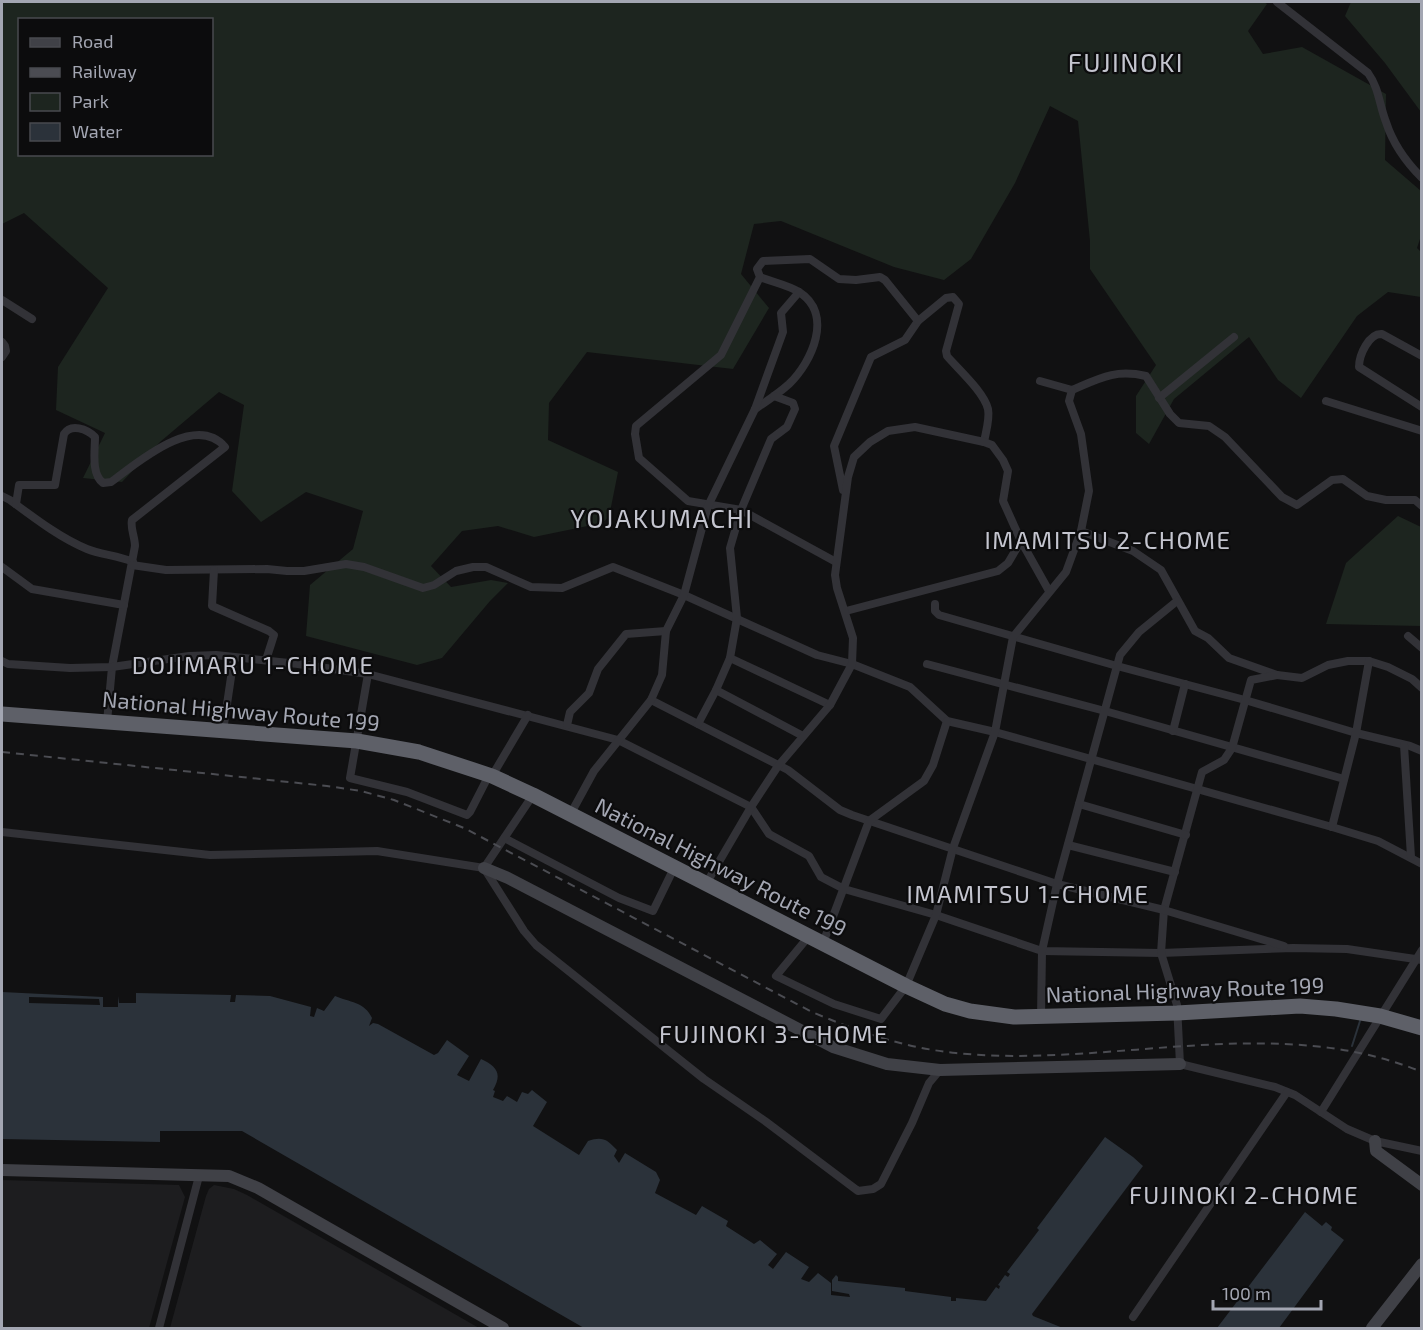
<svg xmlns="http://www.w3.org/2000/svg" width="1423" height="1330" font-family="'Exo 2',sans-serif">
<rect width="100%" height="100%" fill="#111112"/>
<g fill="#1d1d1f">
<path d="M2,1180L179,1185L185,1197L149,1328H2Z"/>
<path d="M214,1185L234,1189L247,1195L479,1328H170L206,1196L209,1189Z"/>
</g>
<g fill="#1d251f" fill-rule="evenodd">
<path d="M2,2H1264L1267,4L1248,31L1263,54L1302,47L1386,94L1385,160L1421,191V236L1417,248L1421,252V297L1388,292L1357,316L1301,398L1278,380L1249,337L1174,399L1149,444L1136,433V396L1156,365L1090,269V241L1078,121L1050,106L1015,183L971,259L944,280L894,267L781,221L754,224L741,274L769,308L733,369L587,352L549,403L548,440L618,472L609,517L602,523L534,537L498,526L462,531L431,566L451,587L491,580L508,583L490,601L442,658L417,665L306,636L310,585L353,549L363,511L306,492L261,522L232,491L244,405L219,392L160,442L122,482L83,478L105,433L56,410L58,367L108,288L24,213L2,224ZM20,20H212V154H20Z"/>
<path d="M1351,2H1421V112L1385,63L1345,16Z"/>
<path d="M1398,516L1421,527V626L1326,624L1346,563Z"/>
</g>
<g fill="#2b323a" fill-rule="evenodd">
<path d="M2,992L103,997V1007H118V996L119,1003H136V993L231,995L230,1002H235L236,995L270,996L311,1007L310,1016L314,1017L317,1008L324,1011L335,996C349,1002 365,1002 372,1018L369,1026L373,1023L378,1024L434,1055L438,1053L447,1040L469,1056L457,1075L469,1081L481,1059C496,1066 503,1073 493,1090L495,1091L493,1097L503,1101L507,1096L517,1102L522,1092L528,1094L532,1090L547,1102L533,1126L579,1155L588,1141C602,1136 607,1139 617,1150L614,1156L619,1163L625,1153L656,1172L660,1180L655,1193L696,1215L702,1206L728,1221L726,1226L754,1244L760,1240L777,1254L768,1265L773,1269L786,1252L809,1267L801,1279L809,1282L818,1273L831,1283V1295L850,1297L849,1294L832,1291V1280L836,1275L838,1277V1281L905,1288V1291L951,1297V1301H956V1298L986,1301L996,1287L999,1289L1000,1286L998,1285L1005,1275L1008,1277L1010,1274L1007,1272L1039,1230L1037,1228L1105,1137L1133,1157L1143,1166L1032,1314L1033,1316L1063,1328H584L242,1131H160V1142L2,1139ZM29,997L99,999L100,1005L29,1003Z"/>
<path d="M1305,1212L1322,1226L1326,1222L1332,1227L1331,1230L1344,1240L1279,1328H1217Z"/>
</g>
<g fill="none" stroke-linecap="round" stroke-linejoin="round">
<path stroke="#2b323a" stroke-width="2" d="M1352,1046L1360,1021"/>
<g stroke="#323237" stroke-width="8">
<path d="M1277,2L1368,73C1379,88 1379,104 1386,122C1393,144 1406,162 1422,178"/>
<path d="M2,300L32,319"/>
<path d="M2,342L5,346L6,351L2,357"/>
<path d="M1422,356L1382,334C1369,333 1359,355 1359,367L1422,407"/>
<path d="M1040,381L1072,390C1100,378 1115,369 1146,376L1170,414L1179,423L1209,426L1225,437L1282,497L1297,505L1332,480L1343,479L1367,496L1386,500H1415L1422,506"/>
<path d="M1159,398L1234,337"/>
<path d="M1326,401L1422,431"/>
<path d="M755,409C767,401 778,394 789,384C812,362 834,314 799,292C788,285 772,282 760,277"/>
<path d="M843,490L834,446L871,357L905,340L918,321L946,298L953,297L959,304L946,351L947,356C958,369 984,392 988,409C990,419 986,431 984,442"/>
<path d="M2,496L10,500C33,517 60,538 87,549C101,555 118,555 133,562"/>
<path d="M16,504L19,485H55L64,434C71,423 87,429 95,437C95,451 91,474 103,483L111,482C137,463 195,412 225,447L132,520C130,527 135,538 135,546L112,667L107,722"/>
<path d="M1081,531L1133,551L1161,570L1195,631L1208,638L1229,658L1277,675L1302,678L1328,665L1348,661H1369L1388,667L1412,679L1422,688"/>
<path d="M836,562L741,510L688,501L639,458L635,434L636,426L721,355L760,277L757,269L763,261L810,259L839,279L856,280L880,277L885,280L918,321"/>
<path d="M132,565L166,570L267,569L287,571H304L346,564L364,567L423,588L434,585L456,571L473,567H486L531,587L562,588L613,567L684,595L817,655L852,664L910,687L947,721L995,732L1332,827L1378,841L1422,864"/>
<path d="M2,567L32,589L124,605"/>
<path d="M214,570L212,606L269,631L274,635L266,660"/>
<path d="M935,604V611L939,615L1117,666L1245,700L1356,733L1410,746L1422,751"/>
<path d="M846,611L998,571L1008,563L1021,541"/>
<path d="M1408,636L1422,648"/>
<path d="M730,658L830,705"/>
<path d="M2,661L8,664L70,668L112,667L189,656L216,655L298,664L368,674L618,740L751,807L769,834L809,856L821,877L844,889L936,915L1042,951L1161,953L1293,948L1347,949L1422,960"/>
<path d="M927,664L1105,711L1344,779"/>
<path d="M368,674L350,778L407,792L467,815L470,812L489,775"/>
<path d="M1277,675L1251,680L1232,748L1224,760L1202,772L1164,910L1161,953L1177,1005L1180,1064L1275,1087L1295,1095L1347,1129L1375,1141L1422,1151"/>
<path d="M716,690L803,736"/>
<path d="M651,700L788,770L840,810L852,815L1057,884L1164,910L1284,946"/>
<path d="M698,724L716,690L730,658L737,618L730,548L741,510L771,439L787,427L795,409L793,403L774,396"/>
<path d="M567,725L570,712L589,693L598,669L626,634L666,631"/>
<path d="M223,731L234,657"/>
<path d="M1173,731L1185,684"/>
<path d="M1404,745L1411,857"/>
<path d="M492,776L528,715"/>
<path d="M1079,804L1186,835"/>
<path d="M570,815L594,771L651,700L662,675L666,631L684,595L708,506L755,409L783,332L781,313L799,292"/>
<path d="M1332,827L1356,733L1369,661"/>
<path d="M2,832L210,855L377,851L484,868"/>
<path d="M505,837L508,840L619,898L653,911L674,868"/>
<path d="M1068,845L1175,872"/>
<path d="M484,868L524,931L536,945L704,1079L765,1121L858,1191L873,1189L881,1184L912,1123L929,1083L940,1070"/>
<path d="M484,868L533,795"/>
<path d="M706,884L751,807L778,766L830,705L852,664L853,638L837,588L835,575L848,477L854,457L870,442L888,431L915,427L984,442L992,445L1003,460L1008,471L1003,501L1021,541L1049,591"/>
<path d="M809,936L776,976L834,1004L881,1019L906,986L936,915L953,848L995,732L1013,637L1066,572L1081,531L1089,491L1081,434L1069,401L1072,390"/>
<path d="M823,943L869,821L924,781L933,765L947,721"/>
<path d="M1041,1017L1042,951L1057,884L1120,655L1139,632L1177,601"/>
<path d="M1321,1112L1422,950"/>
<path d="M1133,1317L1287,1092"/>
<path d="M159,1328L199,1176"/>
</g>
<g stroke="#404147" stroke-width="12">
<path d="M484,868L508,878L833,1047L887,1064L940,1070L1180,1064"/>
<path d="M1375,1141L1376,1151L1422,1185"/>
<path d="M2,1170L229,1176L258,1188L503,1328"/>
<path d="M1372,1328L1422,1264"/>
</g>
<path stroke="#5e6068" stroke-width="15" d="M2,714L357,741L419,752L492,776L533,795L906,986L945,1004L970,1011L1014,1017L1177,1013L1300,1006L1336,1009L1380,1016L1422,1028"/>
<path stroke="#4b4c52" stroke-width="2" stroke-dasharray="8 6" stroke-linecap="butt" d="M2,752L327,786L361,791L394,800L464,828L812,1012C859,1032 905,1048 956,1053C1110,1069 1274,1011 1422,1072"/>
</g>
<g text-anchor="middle" stroke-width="4.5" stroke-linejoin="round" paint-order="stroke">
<g font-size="22" fill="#a3a6b2" stroke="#0c0c0d">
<text transform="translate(241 711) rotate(5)" y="8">National Highway Route 199</text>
<text transform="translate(721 867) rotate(27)" y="8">National Highway Route 199</text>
<text transform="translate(1185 990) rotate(-2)" y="8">National Highway Route 199</text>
</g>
<g font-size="24" letter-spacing="1.5" fill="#c4c5cf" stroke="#0c0c0d">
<text x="1108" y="549">IMAMITSU 2-CHOME</text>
<text x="253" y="674">DOJIMARU 1-CHOME</text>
<text x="1028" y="903">IMAMITSU 1-CHOME</text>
<text x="774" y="1043">FUJINOKI 3-CHOME</text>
<text x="1244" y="1204">FUJINOKI 2-CHOME</text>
</g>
<g font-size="26" letter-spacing="1.5" fill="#c4c5cf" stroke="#0c0c0d">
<text x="1126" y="72">FUJINOKI</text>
<text x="662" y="528">YOJAKUMACHI</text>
</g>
</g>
<rect width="1423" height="1330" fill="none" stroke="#a3a6b2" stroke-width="6"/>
<rect x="18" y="18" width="195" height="138" fill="#0c0c0d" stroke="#484a4f" stroke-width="1.5"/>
<rect x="30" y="38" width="30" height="9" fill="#404147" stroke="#484a4f" stroke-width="1.5"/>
<text x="72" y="48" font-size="18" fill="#a3a6b2">Road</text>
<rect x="30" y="68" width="30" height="9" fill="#4b4c52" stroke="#484a4f" stroke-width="1.5"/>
<text x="72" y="78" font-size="18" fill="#a3a6b2">Railway</text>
<rect x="30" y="93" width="30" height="18" fill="#1d251f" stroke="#484a4f" stroke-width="1.5"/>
<text x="72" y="108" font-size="18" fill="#a3a6b2">Park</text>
<rect x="30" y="123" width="30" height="18" fill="#2b323a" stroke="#484a4f" stroke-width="1.5"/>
<text x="72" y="138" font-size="18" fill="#a3a6b2">Water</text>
<path d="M1213 1300v9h108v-9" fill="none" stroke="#a3a6b2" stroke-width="3"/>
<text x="1222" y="1300" font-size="18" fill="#a3a6b2" stroke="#0c0c0d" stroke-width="4.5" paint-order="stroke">100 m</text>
</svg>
